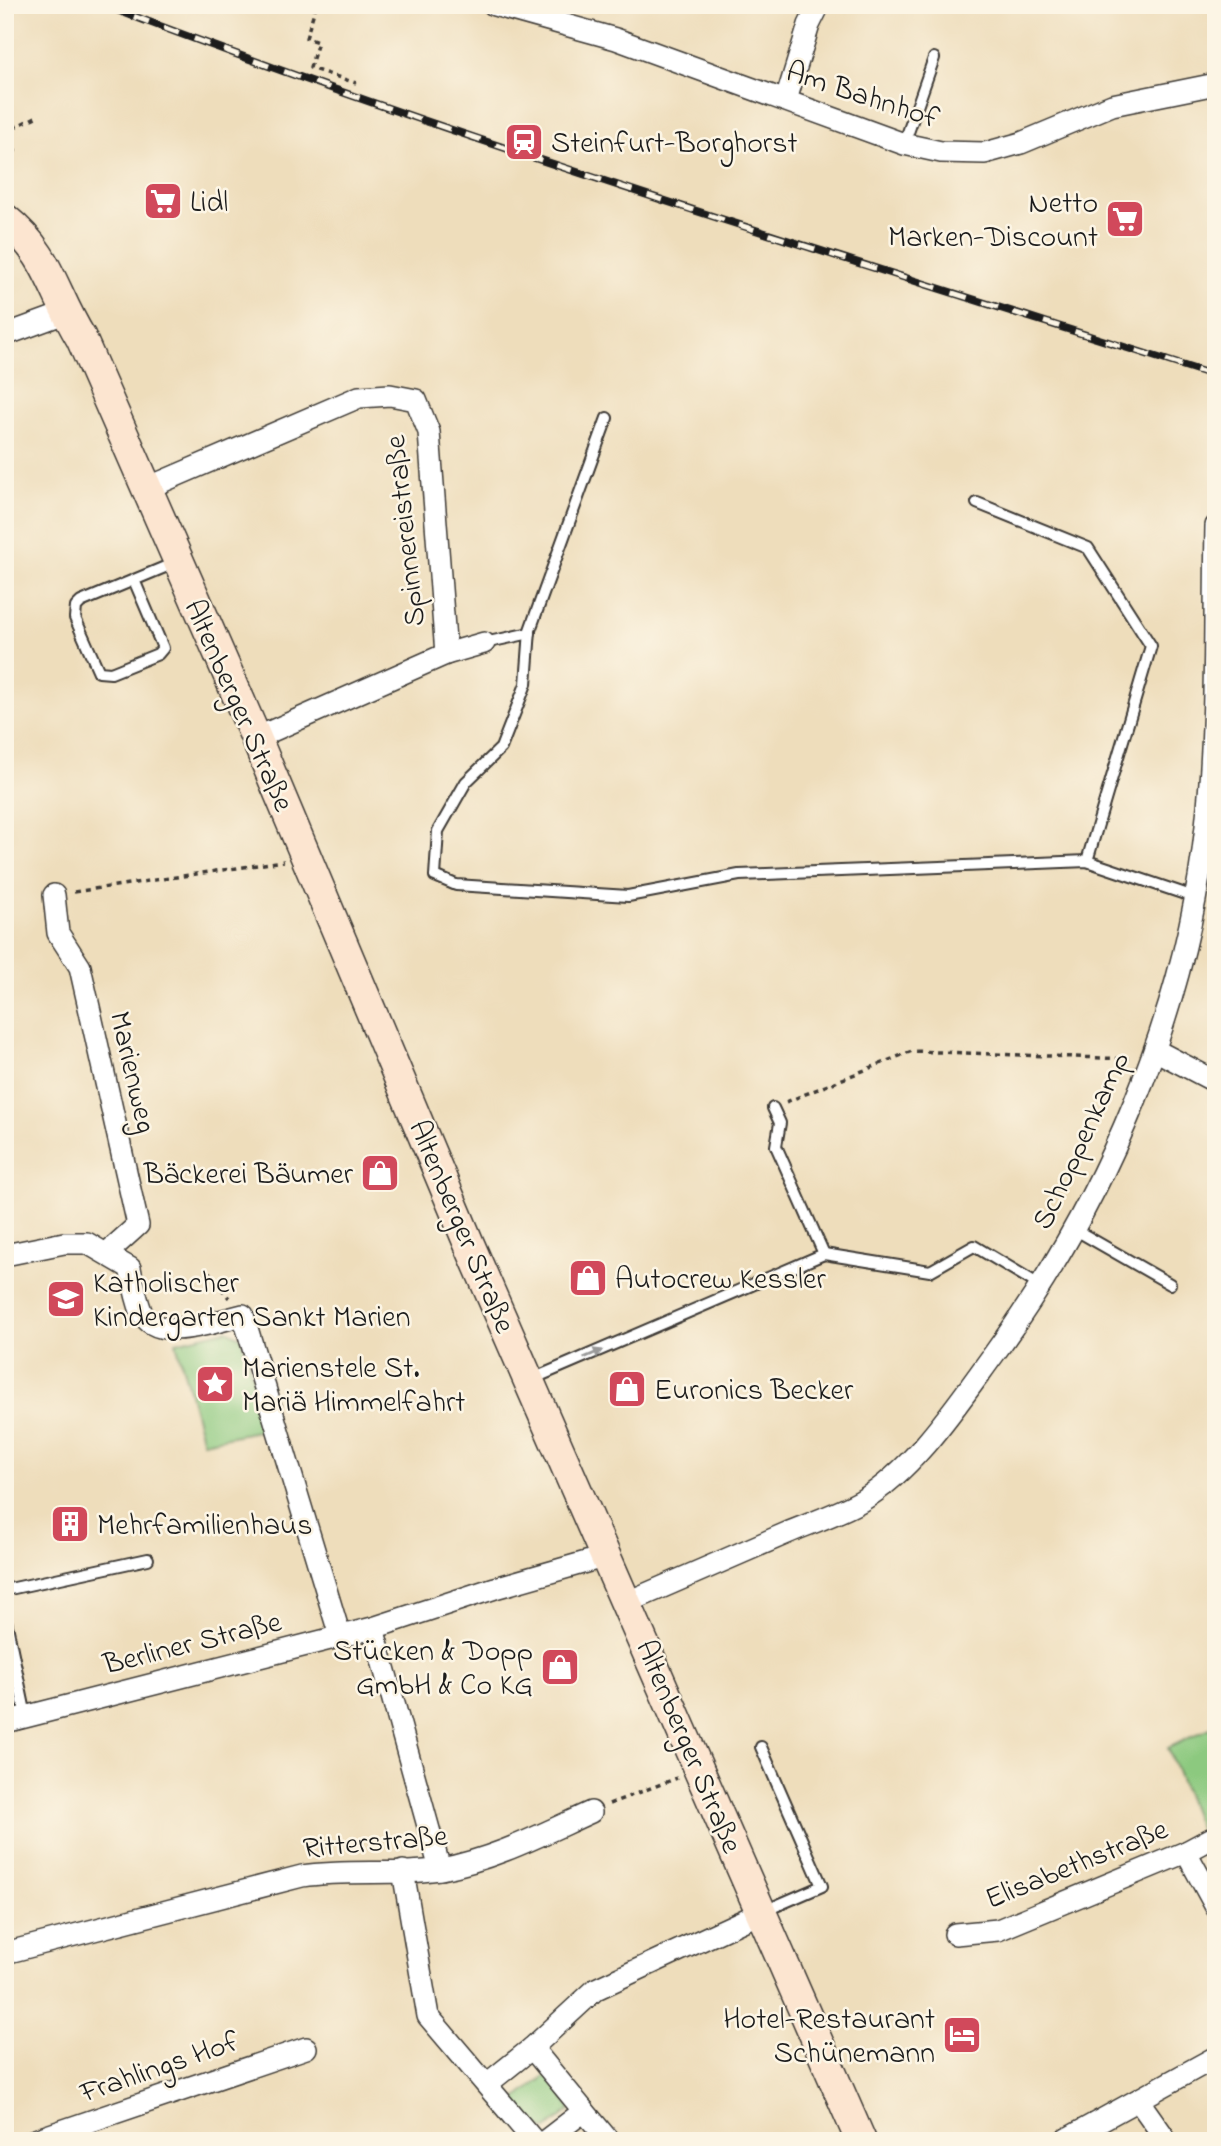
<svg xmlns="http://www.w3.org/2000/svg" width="1221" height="2146" font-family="'Indie Flower',sans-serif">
<rect width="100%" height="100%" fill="#fcf5e5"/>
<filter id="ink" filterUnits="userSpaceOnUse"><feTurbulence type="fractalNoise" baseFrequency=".0143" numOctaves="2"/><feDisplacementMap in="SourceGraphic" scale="14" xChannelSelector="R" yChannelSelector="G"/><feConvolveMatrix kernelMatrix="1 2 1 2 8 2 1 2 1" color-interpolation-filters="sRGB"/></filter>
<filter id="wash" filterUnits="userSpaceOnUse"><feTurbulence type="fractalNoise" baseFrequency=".00686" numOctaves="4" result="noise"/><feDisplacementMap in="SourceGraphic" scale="28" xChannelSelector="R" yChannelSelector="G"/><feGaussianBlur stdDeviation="1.57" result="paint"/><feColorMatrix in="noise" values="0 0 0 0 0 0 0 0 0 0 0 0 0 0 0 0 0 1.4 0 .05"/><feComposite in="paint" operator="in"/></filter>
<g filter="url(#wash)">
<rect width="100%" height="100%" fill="#edb"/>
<g fill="#8cc97f" stroke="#54724e" stroke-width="2">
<path d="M227,1330L241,1337L267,1429L203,1442L176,1342Z"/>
<path d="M1216,1725V1825L1201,1833L1168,1748Z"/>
<path d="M548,2074L571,2109L547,2129L538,2128L515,2103L516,2099Z"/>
</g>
</g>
<g filter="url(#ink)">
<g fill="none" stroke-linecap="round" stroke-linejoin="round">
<g stroke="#3c3934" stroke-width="14">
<g id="service">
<path d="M904,144L934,58"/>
<path d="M607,418L530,630L526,684L501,748L466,782L438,831L435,876L456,885L628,896L739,875L1087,861L1194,897"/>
<path d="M977,503L1088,548L1151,646L1087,861"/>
<path d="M134,580L163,648L158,654L111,673L99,672L75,618L76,607L81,602L177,562"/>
<path d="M484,643L530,633"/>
<path d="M1074,1229L1170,1284"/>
<path d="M824,1254L930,1271L974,1246L1041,1286"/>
<path d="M530,1380L824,1254L776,1146L780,1123L773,1108"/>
<path d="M5,1590L148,1559"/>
<path d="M5,1616L26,1716"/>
<path d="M761,1747L822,1886L762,1912"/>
</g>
</g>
<g stroke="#3c3934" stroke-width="24">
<g id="minor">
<path d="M494,5L616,39L904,144L941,152L985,153L1021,143L1112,105L1216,84"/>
<path d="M786,100L809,25L819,5"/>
<path d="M5,335L65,313"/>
<path d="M145,489L359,397L390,395L416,400L429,432L446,654"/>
<path d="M256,738L446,654L484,643"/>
<path d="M54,895L58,933L80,967L138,1225L107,1253"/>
<path d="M1155,1050L1216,1082"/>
<path d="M5,1255L64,1243H87L130,1268C133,1282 136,1298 141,1311C156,1345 215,1321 243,1315L340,1636"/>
<path d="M628,1602C681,1579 734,1556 787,1533C811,1523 838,1514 861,1501C915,1469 958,1403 994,1354C1105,1202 1186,1013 1206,826C1217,727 1214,626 1216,526"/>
<path d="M373,1628L440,1869"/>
<path d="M5,1722L373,1628L495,1588L607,1556"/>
<path d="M1186,1852L1216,1907"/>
<path d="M403,1871L428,2016L534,2141"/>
<path d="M955,1934L998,1930L1186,1852L1216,1836"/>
<path d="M5,1953L302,1876C349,1869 397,1876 441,1869C495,1859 542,1834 591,1812"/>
<path d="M532,2048L596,1989L762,1912"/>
<path d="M487,2084L532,2048L584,2111L545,2141"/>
<path d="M1138,2100L1167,2141"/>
<path d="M584,2111L609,2141"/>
<path d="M32,2141L306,2048"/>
<path d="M1063,2141L1216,2057"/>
</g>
</g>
<g stroke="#3c3934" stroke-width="33">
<path id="secondary" d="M5,219C50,255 52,291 81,338L256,738L469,1244L861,2141"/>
</g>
<g stroke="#3c3934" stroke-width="3.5" stroke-dasharray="5 5" stroke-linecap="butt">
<path d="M316,5L306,38L318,42L310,68L356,83"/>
<path d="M5,154L15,151L6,131L38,116"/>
<path d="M74,892L284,861"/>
<path d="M786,1102L912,1051L1129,1059"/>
<path d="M209,1272L229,1298"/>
<path d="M609,1804L677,1778"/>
</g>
<use href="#service" stroke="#fff" stroke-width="10"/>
<use href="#minor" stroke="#fff" stroke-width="21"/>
<use href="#secondary" stroke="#fce5d0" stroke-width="30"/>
<g stroke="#1c1c1c" stroke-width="8">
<path id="rail" d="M104,5C469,144 844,258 1216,376"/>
</g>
<use href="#rail" stroke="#fcf5e5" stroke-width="5" stroke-dasharray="16" stroke-linecap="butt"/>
</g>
<defs><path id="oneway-solid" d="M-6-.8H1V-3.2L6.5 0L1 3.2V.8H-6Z" transform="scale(1.75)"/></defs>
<use fill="#999" href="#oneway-solid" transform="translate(593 1354) rotate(-23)"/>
</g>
<defs>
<g id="station-square" transform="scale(2.0125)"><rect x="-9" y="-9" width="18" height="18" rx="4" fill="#d1495b" stroke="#fcf5e5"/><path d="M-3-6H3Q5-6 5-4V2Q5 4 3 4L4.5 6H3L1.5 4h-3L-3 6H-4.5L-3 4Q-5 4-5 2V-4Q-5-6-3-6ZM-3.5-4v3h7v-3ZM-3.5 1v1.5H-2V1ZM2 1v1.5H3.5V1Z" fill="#fff"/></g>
<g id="supermarket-square" transform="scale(2.0125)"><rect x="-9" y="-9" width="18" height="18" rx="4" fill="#d1495b" stroke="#fcf5e5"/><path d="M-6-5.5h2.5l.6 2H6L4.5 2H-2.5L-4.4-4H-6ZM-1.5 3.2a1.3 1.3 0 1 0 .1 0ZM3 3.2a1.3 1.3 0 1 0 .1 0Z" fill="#fff"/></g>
<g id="shop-square" transform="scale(2.0125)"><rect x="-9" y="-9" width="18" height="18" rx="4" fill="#d1495b" stroke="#fcf5e5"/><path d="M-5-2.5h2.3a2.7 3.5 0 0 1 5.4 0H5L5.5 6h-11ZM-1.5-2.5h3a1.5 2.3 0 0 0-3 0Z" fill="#fff"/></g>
<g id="school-square" transform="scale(2.0125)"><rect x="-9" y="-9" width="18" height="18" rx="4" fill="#d1495b" stroke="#fcf5e5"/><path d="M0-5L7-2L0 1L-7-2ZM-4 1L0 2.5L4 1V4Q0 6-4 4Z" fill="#fff"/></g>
<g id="sight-square" transform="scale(2.0125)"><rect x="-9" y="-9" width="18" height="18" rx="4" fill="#d1495b" stroke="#fcf5e5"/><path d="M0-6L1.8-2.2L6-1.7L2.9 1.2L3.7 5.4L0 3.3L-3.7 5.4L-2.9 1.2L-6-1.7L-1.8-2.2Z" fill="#fff"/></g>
<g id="building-square" transform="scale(2.0125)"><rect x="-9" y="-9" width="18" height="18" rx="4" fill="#d1495b" stroke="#fcf5e5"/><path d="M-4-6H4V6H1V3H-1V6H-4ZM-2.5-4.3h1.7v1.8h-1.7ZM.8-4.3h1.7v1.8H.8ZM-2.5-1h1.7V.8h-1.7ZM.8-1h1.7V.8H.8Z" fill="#fff"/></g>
<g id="hotel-square" transform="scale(2.0125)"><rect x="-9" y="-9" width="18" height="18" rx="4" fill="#d1495b" stroke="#fcf5e5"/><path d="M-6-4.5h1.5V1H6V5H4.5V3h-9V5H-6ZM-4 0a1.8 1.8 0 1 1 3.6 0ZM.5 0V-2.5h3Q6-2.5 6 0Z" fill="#fff"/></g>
</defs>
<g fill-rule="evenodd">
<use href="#station-square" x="524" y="142"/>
<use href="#supermarket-square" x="163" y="201"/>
<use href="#supermarket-square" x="1125" y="219"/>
<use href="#shop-square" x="380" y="1173"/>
<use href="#shop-square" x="588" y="1278"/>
<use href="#school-square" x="66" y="1299"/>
<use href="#sight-square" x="215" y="1384"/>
<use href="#shop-square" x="627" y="1389"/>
<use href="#building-square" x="70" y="1524"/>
<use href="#shop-square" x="560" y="1667"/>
<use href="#hotel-square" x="962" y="2035"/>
</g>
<g text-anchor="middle" stroke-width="5" stroke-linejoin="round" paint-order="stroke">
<g font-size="30" fill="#1c1c1c" stroke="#fcf5e5">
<text transform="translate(863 94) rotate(18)" y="10">Am Bahnhof</text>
<text transform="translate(404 531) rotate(-96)" y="10">Spinnereistraße</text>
<text transform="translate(240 705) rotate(66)" y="10">Altenberger Straße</text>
<text transform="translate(134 1072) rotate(77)" y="10">Marienweg</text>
<text transform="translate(1080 1140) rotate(-65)" y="10">Schoppenkamp</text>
<text transform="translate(463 1226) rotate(67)" y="10">Altenberger Straße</text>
<text transform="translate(192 1642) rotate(-14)" y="10">Berliner Straße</text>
<text transform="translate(690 1746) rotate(67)" y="10">Altenberger Straße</text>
<text transform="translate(375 1841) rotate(-5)" y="10">Ritterstraße</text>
<text transform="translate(1076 1863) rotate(-22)" y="10">Elisabethstraße</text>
<text transform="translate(159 2066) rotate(-19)" y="10">Frahlings Hof</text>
</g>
<g font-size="30" fill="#1c1c1c" stroke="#fcf5e5" text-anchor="start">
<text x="551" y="152">Steinfurt-Borghorst</text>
<text x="190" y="211">Lidl</text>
<text x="1098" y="212" text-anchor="end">Netto<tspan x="1098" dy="34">Marken-Discount</tspan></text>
<text x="353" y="1183" text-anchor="end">Bäckerei Bäumer</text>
<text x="615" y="1288">Autocrew Kessler</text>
<text x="93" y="1292">Katholischer<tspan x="93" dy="34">Kindergarten Sankt Marien</tspan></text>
<text x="242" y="1377">Marienstele St.<tspan x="242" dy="34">Mariä Himmelfahrt</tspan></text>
<text x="654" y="1399">Euronics Becker</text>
<text x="97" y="1534">Mehrfamilienhaus</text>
<text x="533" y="1660" text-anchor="end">Stücken &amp; Dopp<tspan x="533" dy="34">GmbH &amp; Co KG</tspan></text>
<text x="935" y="2028" text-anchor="end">Hotel-Restaurant<tspan x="935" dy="34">Schünemann</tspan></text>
</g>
</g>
<rect width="1221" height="2146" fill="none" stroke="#fcf5e5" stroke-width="28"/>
</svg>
